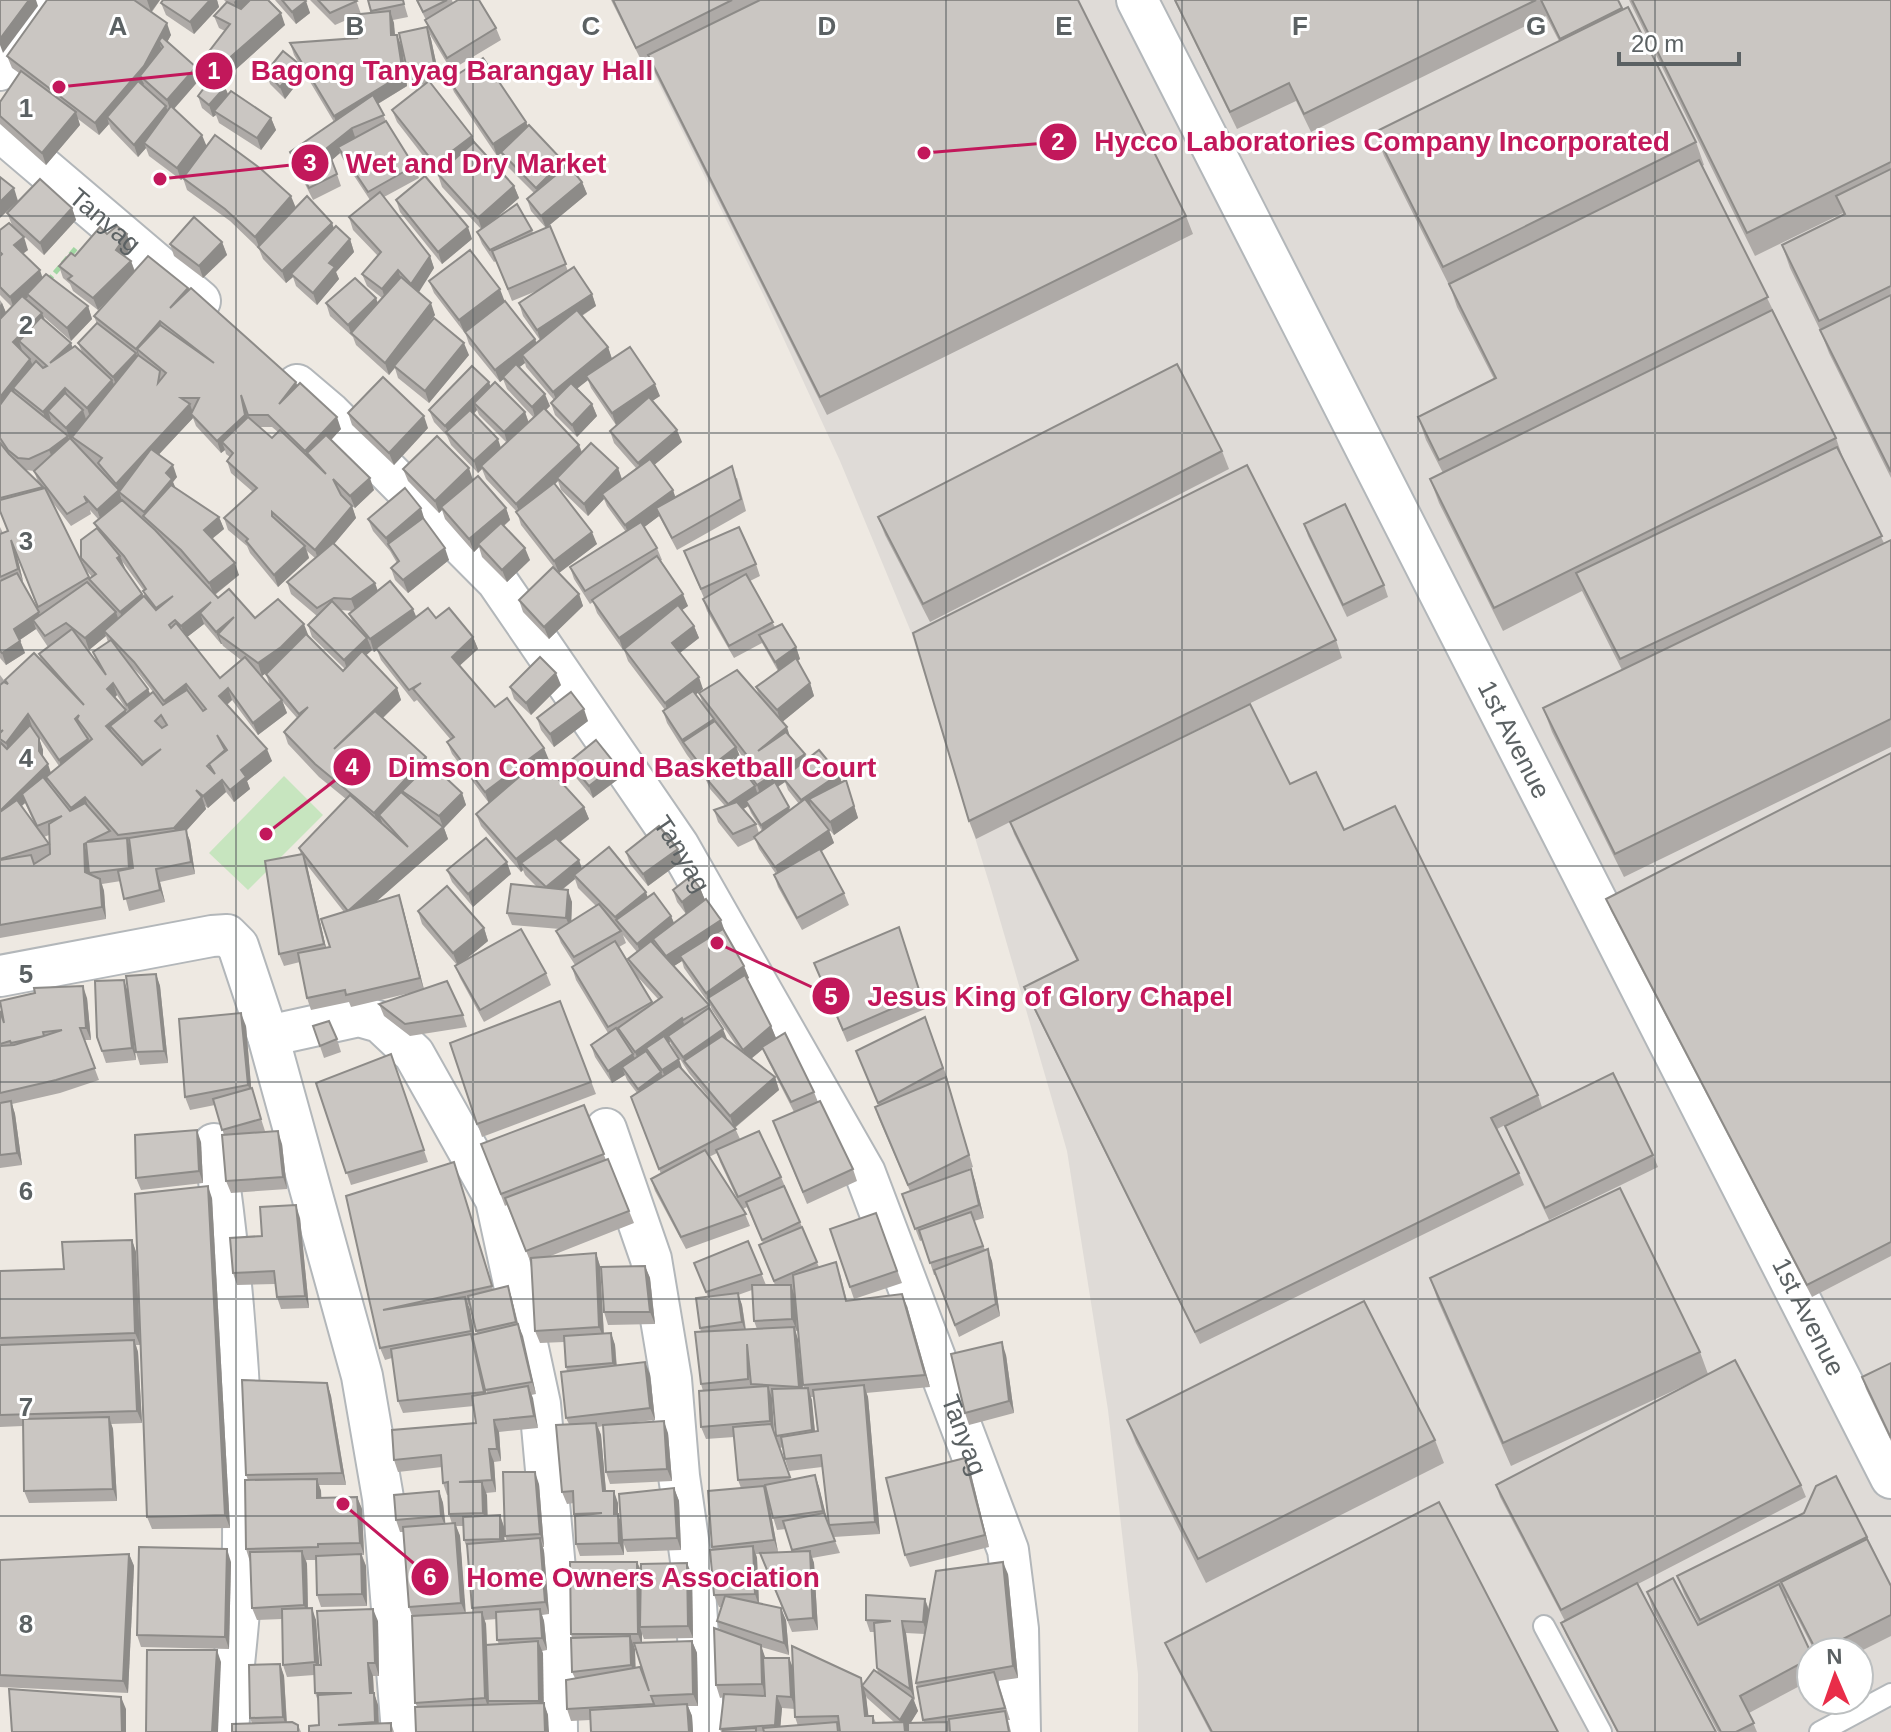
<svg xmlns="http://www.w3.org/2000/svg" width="1891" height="1732" font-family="Helvetica,sans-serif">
<rect width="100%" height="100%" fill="#eee9e2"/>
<path fill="#dfdbd7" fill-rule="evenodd" d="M617,0H1891V1732H1138V1674L1108,1410L1067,1151L991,889L911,632L840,461L763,294ZM1811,1652H1859V1700H1811Z"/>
<path fill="#c7e5bf" d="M284,776L323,815L248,890L209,853Z"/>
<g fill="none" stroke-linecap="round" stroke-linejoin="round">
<g stroke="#b3b7ba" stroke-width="24">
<g id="lane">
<path d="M1544,1626L1601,1732"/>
<path d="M1820,1732L1891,1694"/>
</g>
</g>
<g stroke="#b3b7ba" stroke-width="44">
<g id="street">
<path id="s1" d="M1137,0L1891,1478"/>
<path d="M0,70L56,0"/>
<path id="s2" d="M0,131L200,301"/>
<path id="s3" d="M297,385L330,413L497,581L678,845L865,1173L1008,1550L1018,1629L1020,1732"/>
<path d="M0,976L212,936L227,935L238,946L268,1036L362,1376L383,1498L402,1732"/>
<path d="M268,1036L359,1016L380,1022L414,1054L496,1200L540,1404L555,1569L557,1732"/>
<path d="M606,1129L651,1259L671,1379L679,1476L695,1589L704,1732"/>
<path d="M214,1144C233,1276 244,1411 243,1544C242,1606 232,1670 228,1732"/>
</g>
</g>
<path stroke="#a2d7a3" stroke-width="5" stroke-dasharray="8 4" stroke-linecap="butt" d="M47,282L77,247"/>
<use href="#lane" stroke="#fff" stroke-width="20"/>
<use href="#street" stroke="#fff" stroke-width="40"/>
</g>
<g fill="#aeaaa7" fill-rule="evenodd">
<path d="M47,0H160L152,12L171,35L167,42L196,67L200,79L174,109L207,146L296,208L332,223L334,228L350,239L354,252L336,272L339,279L317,305L296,286L293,277L286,283L263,259L259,249L230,221L187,190L183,178L181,180L149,156L146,148L138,157L111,129L109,124L99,135L78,119L80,125L46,165L0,124V102L19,73L12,68L7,56Z"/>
<path d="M163,0H217L219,7L194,34L166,15L161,3Z"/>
<path d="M224,0H268L285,25L224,80L209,70L204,58L225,31L219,28L214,16L227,3Z"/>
<path d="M275,0H305L310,13L296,24Z"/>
<path d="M310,0H356L361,14L372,13L368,0H403L408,17L393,20L395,35L402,47L407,86L378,104L386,121L414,166L419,178L384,197L430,256L434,268L418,292L435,315L421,333L469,355L429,403L398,378L395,368L389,375L356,345L353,337L330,316L326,303L376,298L378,303L382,298L367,286L362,274L378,256L353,230L349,217L370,200L343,159L340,153L332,160L341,186L313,200L295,164L290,152L334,122L294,55L290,43L357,38L351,18L335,25Z"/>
<path d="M416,0H452L453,3L496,28L501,40L451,70L429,33L426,20Z"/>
<path d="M611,0H1078L1186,216L1193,234L827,415L655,73L649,56L641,60Z"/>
<path d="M1174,0H1618L1696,142L1704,165L1702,166L1836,438L1844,461L1884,543L1891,540V747L1624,877L1552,732L1543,708L1622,670L1582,591L1503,631L1439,503L1430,479L1443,473L1426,440L1418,417L1494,379L1457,307L1451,289L1384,156L1375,132L1559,41L1546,16L1311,132L1296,101L1237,129Z"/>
<path d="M1629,0H1891V478L1829,353L1820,330L1790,268L1782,245L1843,215V213L1755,256Z"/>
<path d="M427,27L431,39L440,81L430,83L472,136L475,143L514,186L519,198L494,220L532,230L533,233L550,226L568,271L592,294L596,306L582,316L608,347L612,359L660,396L652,401L682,442L654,465L673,490L675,497L737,478L746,511L677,550L659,516L644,527L657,548L662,560L660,561L688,606L682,610L694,626L699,638L680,653L703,689L696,694L703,704L699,693L759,695L756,687L778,671L762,643L734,658L707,611L703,599L704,598L684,551L756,564L760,576L750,581L775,627L796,647L800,659L797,661L810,683L814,696L782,722L790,737L807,759L842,782L846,780L858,818L834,835L819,818L829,830L834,843L821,851L844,893L849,905L802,930L778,887L774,875L776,874L759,849L755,839L738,847L718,822L714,810L725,806L710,789L706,780L687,755L667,723L663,711L665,710L628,661L624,650H623L597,613L593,602L590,604L574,579L570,567L626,532L607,506L604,499L588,516L561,490L558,481L555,484L597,544L559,573L579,594L583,606L549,639L523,612L519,600L557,571L521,525L517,512L486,479L482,469L478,473L451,445L447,436L434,422L429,410L489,382L490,387L525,412L529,423L534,418L507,389L503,379L500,382L469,344L465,332L477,322L464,332L434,293L429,281L504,301L535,339L537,343L540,340L523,316L519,303L539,290L512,301L496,261L494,262L482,244L477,232L481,229L442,187L438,175L397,122L392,110L425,84L412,86L408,74ZM525,363L526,367L554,400L551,403L555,415L577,437L597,416L592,404L577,388L588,380L591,388L616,425L610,431L614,443L636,468L622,479L618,468L582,452L579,445L546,410L550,406L519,367ZM477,410L479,415L507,443L501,448L474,414ZM737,749L745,760L741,763L744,771L738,762L741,759ZM785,782L788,790L799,804L790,810L778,787ZM748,806L751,813L762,831L759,833L756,824L743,809Z"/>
<path d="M299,64L303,76L285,99L270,84L266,72Z"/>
<path d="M449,80L526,122L528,126L563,161L566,167L582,182L587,194L546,228L531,211L527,199L534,193L505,164L501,153L497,156L454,92Z"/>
<path d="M225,87L228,95L271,118L276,130L261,150L219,123L216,115L213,117L202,108L198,96Z"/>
<path d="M396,200L472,239L442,264L400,212Z"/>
<path d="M72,208L76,220L44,255L12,225L7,213Z"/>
<path d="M0,230L28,250L23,254L42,278L88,306L92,319L71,341L44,317L45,321L71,343L72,347L82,352L78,343L97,324L94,316L115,293L98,310L73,291L70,284L63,278L59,266L107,234L131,247L124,256L131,261L135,271L188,288L189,290L296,382L297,386L341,429L331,440L374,490L355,508L352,506L356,518L334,544L375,583L378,591L417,617L436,618L473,637L478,649L459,666L495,707L549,760L544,763L584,807L589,819L560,842L579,860L582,869L648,897L671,916L674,923L725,932L749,978L747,979L771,1026L776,1038L772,1041L814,1092L818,1102L853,1169L857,1181L807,1204L773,1121L794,1112L767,1059L763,1049L751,1059L775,1077L779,1090L735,1128L740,1139L781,1177L819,1267L840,1274L847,1301L907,1306L930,1387L866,1393L868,1397L880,1534L834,1537L829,1525L822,1467L789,1471L785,1459L783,1447L780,1448L776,1436L772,1397L774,1433L791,1480L815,1475L819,1487L827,1521L840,1553L812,1558L814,1563L818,1630L792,1632L760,1554H756L757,1558L759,1603L786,1620L789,1655L761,1647L765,1658L793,1667L863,1685L878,1673L877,1668L875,1632H870L866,1620L925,1599L929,1610L1008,1574L1018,1678L998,1681L1010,1720H1008L1011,1732H721L720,1729L724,1697L720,1698L716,1685L720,1630L717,1621L721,1607H719L714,1595L712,1547L741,1488L738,1480L734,1437L706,1439L701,1427L703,1391L701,1384V1332L700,1328L708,1297L694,1263L748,1241L766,1285H775L759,1245L763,1243L747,1207L743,1209L750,1226L686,1249L655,1191L651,1179L661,1174L631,1097L637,1093L627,1080L625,1075L612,1083L595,1057L591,1045L608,1033L576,980L572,967L575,965L561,943L556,931L560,929L512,925L507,913L537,887L525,875L523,870L521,872L481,826L476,814L489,803L452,754L447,742L451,740L417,700L414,702L381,660L377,650L374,652L370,647L372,650L366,655L397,688L401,700L383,718L426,757L429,764L462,793L466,805L444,828L448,839L375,902L403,908L424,989L463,1015L467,1027L410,1036L384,1016L379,1004L410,993L351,1007L349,1002L311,1010L307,998L300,962L284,966L279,954L301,855L299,848L346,799L319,777L288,744L284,732L297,718L282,701L287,713L258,735L232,700L227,705L272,761L247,781L250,789L234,802L226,792L208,808L205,806L206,809L186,831L190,841L195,874L160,882L165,902L129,911L121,881L102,884L104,891L106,919L0,938V675L6,683L41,661L39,654L48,647L36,629L20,640L25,653L6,665L0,658V527L3,533L8,532L0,511V300L2,303L6,313L12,307L0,295ZM193,418L196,426L221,453L225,450L226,454L230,457L227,461L231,473L253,492L224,518L228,530L247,546L250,553L278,587L309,558L307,551L315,558L287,582L291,594L317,616L308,625L312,637L345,669L343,671L309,637L255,618L218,598L215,595L239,575L212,539L224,529L219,517L175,488L173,482L177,477L159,454ZM259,427H272L278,432L272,438ZM26,470L34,471L38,482ZM50,499L71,526L91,514L90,510L98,519L94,523L97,529L81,558L86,570L92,577L89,579ZM16,552L40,615L22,581H23ZM177,554L186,562L202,581ZM122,561L144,591L145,598L124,568ZM341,610L352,611L349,614L353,623ZM204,624L221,644H222L223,646L241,660L220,678L187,637ZM106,636L108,642L93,652L97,662L86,647L89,650ZM129,664L139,674L153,692L150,694L148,689ZM268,671L266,674L270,686L259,673L262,676ZM117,695L128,712L127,713L115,698ZM32,727L59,766L51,773L43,758V750L39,738ZM25,803L35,825L21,806ZM49,835L50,846L44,837ZM307,865L344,912L330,947L326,948ZM575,879L578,888L596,906L571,922L572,902L562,890ZM623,935L637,952L628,959L632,969L619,947L626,943ZM682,961L684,968L710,1005L712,1010L738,1048L727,1040L709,1005L674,966ZM634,973L658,999L652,1003ZM670,1042L673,1048L689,1073L719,1110L683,1071L669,1043ZM717,1153L720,1162L740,1205L709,1157ZM752,1290L754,1321L757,1329H746L742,1305L738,1295ZM795,1299L803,1385L804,1388H803L796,1331H797ZM811,1397H814L818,1431L815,1432ZM769,1504L777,1530L786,1529L793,1552H778ZM906,1633L925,1634L916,1683L924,1723H910L918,1711L914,1701ZM866,1696L867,1698L894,1722L876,1723L873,1716H868ZM782,1708L795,1709V1717L798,1726L780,1727Z"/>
<path d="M222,242L227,255L203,278L174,256L170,244Z"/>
<path d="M348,413L428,428L394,465L352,425Z"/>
<path d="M1222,451L1229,469L930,622L885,535L878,517Z"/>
<path d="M403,469L473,480L506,508L510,520L504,526L530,560L507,582L482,557L479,547L474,552L445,519L442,510L439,513L408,481Z"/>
<path d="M368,519L425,521L449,560L408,593L395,580L391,568L397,563L390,551L373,531Z"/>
<path d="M1304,524L1384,585L1388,597L1347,617L1308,536Z"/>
<path d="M1336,640L1342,658L1151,752L1290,784L1344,830L1538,1095L1542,1107L1497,1129L1519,1173L1524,1185L1200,1344L1029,999L1024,987L1077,961L1014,834L1010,822L976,839L969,821Z"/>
<path d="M561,685L531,715L514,699L510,687Z"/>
<path d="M537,718L588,721L554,747L541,730Z"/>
<path d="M1891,753V1256L1812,1297L1611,911L1606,899Z"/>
<path d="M569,762L621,777L593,798L573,774Z"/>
<path d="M626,852L682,861L648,886L630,864Z"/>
<path d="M447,870L511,874L473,907L452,882Z"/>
<path d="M700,888L705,900L686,914L677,902L673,890Z"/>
<path d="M418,911L484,928L488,941L462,962L546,973L551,985L484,1022L460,978L455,966L457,965L422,924Z"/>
<path d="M899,927L925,1009L847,1042L814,963Z"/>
<path d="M156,974L160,986L168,1063L140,1065L136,1052L132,1025L136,1060L106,1063L97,1037L128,989Z"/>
<path d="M87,998L91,1040H84L99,1080L60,1093L12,1104L15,1114L22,1165L0,1168V1010L4,1020Z"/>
<path d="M560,1001L596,1094L482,1137L450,1043Z"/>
<path d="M925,1017L948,1080H947L973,1167L962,1172L971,1169L975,1181L984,1218L974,1221L985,1250L992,1261L1000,1316L959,1337L936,1275H934L923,1240L920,1241L902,1194L910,1191L879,1119L875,1107L879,1106L856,1051Z"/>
<path d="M246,1026L251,1088L265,1131L260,1132L282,1144L287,1189L231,1193L226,1181L224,1135L215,1105L190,1110L185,1097Z"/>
<path d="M313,1026L337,1039L341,1052L324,1058Z"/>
<path d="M391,1054L428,1162L351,1185L316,1083Z"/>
<path d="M584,1105L606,1160L608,1159L634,1223L548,1257L596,1253L600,1266L604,1333H611L615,1345L617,1366L650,1374L655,1420L627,1423L668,1433L672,1481L610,1484L606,1472L603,1426L598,1427L601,1435L606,1491L618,1503V1515L621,1523L674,1488L679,1501L681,1550L627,1552L623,1542L624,1555L580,1556L576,1544V1518L574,1503L567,1504L562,1492L569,1424L566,1418L567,1371L566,1367L564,1342L540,1343L535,1331L531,1263L507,1205L505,1206L481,1144Z"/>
<path d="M1505,1126L1653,1155L1658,1167L1549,1220L1510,1139Z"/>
<path d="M201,1142L203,1183L141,1190L136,1178Z"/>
<path d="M454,1162L493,1290L508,1286L512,1299L536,1394L531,1395L538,1428L499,1432L501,1461L494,1462L496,1492L486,1493L487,1516L500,1515L504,1527V1541H507L505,1536L539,1484L544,1547H543L544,1551L549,1614L542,1615L544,1621L547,1650L542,1651L543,1703L548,1715L417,1706L415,1703L412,1616L409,1607L403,1532H400L396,1520L439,1491L443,1503L445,1524H452L449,1514L448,1495H447L443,1483L442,1467L398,1472L394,1460L476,1423L474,1406L403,1413L398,1401L392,1358L385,1360L380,1348ZM470,1304L477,1334L474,1335L468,1305ZM474,1344V1343L487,1393H486ZM456,1526H464V1540L468,1551L472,1608L474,1612L465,1613L460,1536ZM497,1619V1640L499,1644L487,1645L486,1624L484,1620Z"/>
<path d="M212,1198L230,1528L152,1529L147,1517Z"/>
<path d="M876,1213L902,1283L854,1299L830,1229Z"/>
<path d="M300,1218L309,1308L281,1309L277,1297L275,1284L237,1285L233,1273L262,1236Z"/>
<path d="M132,1240L136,1252L140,1345H136L138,1352L142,1423L111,1424L113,1429L117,1501L29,1503L24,1491L23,1426L0,1427V1271L64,1269Z"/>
<path d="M645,1266L650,1278L655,1324L608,1325L604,1312Z"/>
<path d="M1430,1278L1700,1352L1708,1374L1801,1485L1806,1497L1638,1584L1716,1732H1617L1566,1635L1561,1623L1565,1621L1500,1497L1496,1485L1701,1378L1511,1466L1438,1301Z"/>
<path d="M1006,1355L1014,1413L969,1425L965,1413Z"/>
<path d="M1891,1363V1441L1866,1389L1862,1377Z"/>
<path d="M327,1383L331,1396L346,1485H319L321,1491V1498L357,1497L362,1509L364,1555H362L366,1566L367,1606L321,1607L317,1595L316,1560H306L307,1564L308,1608L316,1620L319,1665L378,1621L379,1676H373L374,1693L378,1705L379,1724L391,1723L394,1732H309L319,1725L318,1701L315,1693L314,1675L287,1677L283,1665L282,1619L257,1620L252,1608L250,1562L246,1549L248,1480L246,1475Z"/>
<path d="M1127,1420L1435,1440L1444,1463L1206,1583L1136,1443Z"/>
<path d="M970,1470L989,1547L910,1567L905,1555Z"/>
<path d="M1867,1537L1891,1586V1636L1859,1652H1815L1787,1598H1786L1811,1653V1680L1749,1713L1757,1732H1718L1653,1610L1647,1592L1698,1625L1699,1624L1684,1594L1677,1576Z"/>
<path d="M129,1554L134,1566L128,1693L0,1687V1560Z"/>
<path d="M231,1562L229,1649L141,1647L137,1635Z"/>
<path d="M637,1562L641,1570L692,1575L693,1638L644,1639L642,1634V1643L692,1641L697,1653L698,1706H688L692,1716L693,1732H591L590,1720L571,1721L567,1709L575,1678L572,1672V1638L571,1634ZM634,1646H635L649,1691L635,1668Z"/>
<path d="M1165,1643L1558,1732H1210L1170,1655Z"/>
<path d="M280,1664L284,1676L287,1722L298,1725L301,1732H232L252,1723L250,1718Z"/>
</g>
<g fill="#8d8b88">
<path d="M29,0H36L38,6L3,53L0,45V39Z"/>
<path d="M147,0H160L151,12Z"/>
<path d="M210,0H217L219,7L194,34L190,22Z"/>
<path d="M236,0H251L238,14L234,2Z"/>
<path d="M306,1L310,13L296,24L292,12Z"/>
<path d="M390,11L394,23L396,47L391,35Z"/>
<path d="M281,13L285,25L224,80L219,67Z"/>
<path d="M167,23L171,35L164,48L159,41L162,51L140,76L144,84L111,121L107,117L109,124L99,135L95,123Z"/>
<path d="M427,27L431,39L440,81L435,69Z"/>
<path d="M397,35L402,47L407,86L338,128L334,116Z"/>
<path d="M299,64L303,76L285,99L280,87Z"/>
<path d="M196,67L200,79L171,112L167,100Z"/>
<path d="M225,87L230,99L214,111L216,115L213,117L209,105Z"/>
<path d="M166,106L170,118L144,143L146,148L138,157L134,145Z"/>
<path d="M76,112L80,125L46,165L42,153Z"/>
<path d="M271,118L276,130L261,150L257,138Z"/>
<path d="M526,122L531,134L497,156L493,144Z"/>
<path d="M352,128L356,140L338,147L340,153L332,160L327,148Z"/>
<path d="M202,135L207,147L181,180L177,168Z"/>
<path d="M472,136L477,148L439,177L435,164Z"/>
<path d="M563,161L568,173L540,200L536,188Z"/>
<path d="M582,182L587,194L546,228L541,216Z"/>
<path d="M514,186L519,198L482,230L478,218Z"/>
<path d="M14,188L18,201L0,218V202Z"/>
<path d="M291,196L296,208L260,249L255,237Z"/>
<path d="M72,208L76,220L44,255L40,243Z"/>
<path d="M332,223L336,236L291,274L293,277L286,283L282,271Z"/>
<path d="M468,227L472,239L442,264L438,252Z"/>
<path d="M127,234L131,247L121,262L116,250Z"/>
<path d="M24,237L28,250L18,257L14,245Z"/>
<path d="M350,239L354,252L336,272L339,279L317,305L313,293L329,263Z"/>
<path d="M222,242L227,255L203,278L199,266Z"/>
<path d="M430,256L434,268L416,297L411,284Z"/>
<path d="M131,261L135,273L98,310L93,298Z"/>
<path d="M40,270L44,282L27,294L28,297L14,309L10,297Z"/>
<path d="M398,270L402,282L386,302L382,289Z"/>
<path d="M500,289L505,302L464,332L459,320Z"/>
<path d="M592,294L596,306L541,342L537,330Z"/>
<path d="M376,298L380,311L351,333L348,325Z"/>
<path d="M2,303L7,315L0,321V305Z"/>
<path d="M431,303L435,315L389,375L385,363Z"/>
<path d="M88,306L92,319L71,341L67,328Z"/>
<path d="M42,313L47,326L19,341L22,350L13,342Z"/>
<path d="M160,321L164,333L137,349L141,360L140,361L136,349Z"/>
<path d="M535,339L539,351L522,355L525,363L500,382L495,370Z"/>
<path d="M71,343L75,355L50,363Z"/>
<path d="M464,343L469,355L429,403L425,391Z"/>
<path d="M608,347L612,359L586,376L588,380L558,404L553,392Z"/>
<path d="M136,353L140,365L118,390L113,377Z"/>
<path d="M30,359L35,371L13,388L16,395L0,414V397Z"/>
<path d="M112,380L117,392L91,420L87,408Z"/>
<path d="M296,382L300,394L279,404Z"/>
<path d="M489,382L493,394L474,403L477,410L451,437L445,426Z"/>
<path d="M655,384L660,396L616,425L612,413Z"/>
<path d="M65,388L69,400L48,411L51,420L47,424L43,412Z"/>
<path d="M545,394L550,406L536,420L532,407Z"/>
<path d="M241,395L245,407L250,427L222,442L225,450L221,453L217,441Z"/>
<path d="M190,404L194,416L191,414L193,418L122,494L119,492L123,503L102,523L97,510L118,491L116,484Z"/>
<path d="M592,404L597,416L577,437L572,425Z"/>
<path d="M83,410L87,422L70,440L66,428Z"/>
<path d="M525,412L529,424L508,445L504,432Z"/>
<path d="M424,416L428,428L394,465L389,453Z"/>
<path d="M337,417L341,429L313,460L307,453L311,462L310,463L305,451Z"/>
<path d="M677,430L682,442L642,475L638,463Z"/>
<path d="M68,436L72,448L54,462L49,450Z"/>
<path d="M498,439L502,451L481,466L482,469L478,473L474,461Z"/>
<path d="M579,445L583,457L557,478L558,481L521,516L516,504Z"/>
<path d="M173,465L177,477L173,482L177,491L147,519L144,512L166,473Z"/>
<path d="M469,468L473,480L441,507L442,510L439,513L435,501Z"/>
<path d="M618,468L622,480L602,494L604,499L588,516L584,504Z"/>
<path d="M370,478L374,490L355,508L350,496Z"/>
<path d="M673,490L677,502L656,508L659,516L630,538L625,525Z"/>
<path d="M352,506L356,518L319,562L315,550Z"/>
<path d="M421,508L425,521L388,544L386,538Z"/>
<path d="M506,508L510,520L480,546L478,544L479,547L474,552L469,539Z"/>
<path d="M219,517L224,529L208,542L204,530Z"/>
<path d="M592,532L597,544L559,573L554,561Z"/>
<path d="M11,540L16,552L23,581L18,569Z"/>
<path d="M305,546L309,558L278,587L274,575Z"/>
<path d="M445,548L449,560L408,593L403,580Z"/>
<path d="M525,548L530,560L507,582L502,570Z"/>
<path d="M120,556L125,568L121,570L117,558Z"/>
<path d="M235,563L239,575L214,595L209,583Z"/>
<path d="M375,583L379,595L356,612L351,599Z"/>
<path d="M142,594L147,606L124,624L120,612Z"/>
<path d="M579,594L583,606L549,639L544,627Z"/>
<path d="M683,594L688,606L623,650L619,638Z"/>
<path d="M211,602L200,613L204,624L186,638L181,626Z"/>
<path d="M413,609L418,621L374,652L370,639Z"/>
<path d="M39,612L43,625L33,620L36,629L18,641L14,629Z"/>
<path d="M116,612L120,624L104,631L106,636L89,650L85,638Z"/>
<path d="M234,617L218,634L222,644H221L216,632Z"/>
<path d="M304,624L309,637L286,659L262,676L258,663Z"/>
<path d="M694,626L699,638L677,655L672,643Z"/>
<path d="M473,637L478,649L456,669L452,657Z"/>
<path d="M367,638L372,650L348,672L344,660Z"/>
<path d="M20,641L25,653L6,665L2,653Z"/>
<path d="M796,647L800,659L780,674L775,662Z"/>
<path d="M556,673L561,685L531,715L526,703Z"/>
<path d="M699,677L703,689L669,715L665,703Z"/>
<path d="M113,683L117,695L111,701L107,689Z"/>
<path d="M810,683L814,696L781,723L777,710Z"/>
<path d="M186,684L190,696L169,713L164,701Z"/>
<path d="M228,688L232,700L223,708L219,696Z"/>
<path d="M397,688L401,700L338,761L334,749Z"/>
<path d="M148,689L153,701L132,717L127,705Z"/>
<path d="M282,700L287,713L258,735L253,723Z"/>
<path d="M584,709L588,721L554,747L550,734Z"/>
<path d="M126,710L130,722L110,726L113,736L106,726Z"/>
<path d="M28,714L32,727L10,756L6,743Z"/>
<path d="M714,719L718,731L683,743L682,740Z"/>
<path d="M787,727L791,740L758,751Z"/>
<path d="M39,738L43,750V763L39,751Z"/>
<path d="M88,739L93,751L63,772L59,760Z"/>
<path d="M736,747L741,759L710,782L705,771Z"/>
<path d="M544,748L549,760L489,804L485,792Z"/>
<path d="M267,749L272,761L247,781L250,789L234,802L230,790L241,770Z"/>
<path d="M805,754L810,766L783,778L785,782L761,797L757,785Z"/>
<path d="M426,757L431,769L402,791L405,797L379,815L382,822L379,825L374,813Z"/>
<path d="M48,764L52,776L46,777L48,780L25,802L22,794L25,803L0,827V811Z"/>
<path d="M616,765L621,777L593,798L589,786Z"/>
<path d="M839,774L843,786L809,799L812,808L805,812L801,800Z"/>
<path d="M222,780L226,792L208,808L203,796Z"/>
<path d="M846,780L858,818L834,835L830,822Z"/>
<path d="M755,786L759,798L746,801L748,806L733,816L728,804Z"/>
<path d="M462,793L466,805L444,828L448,839L352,923L348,911L443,827L439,816Z"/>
<path d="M85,797L89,809L75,821L71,808Z"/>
<path d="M202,797L206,809L186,831L190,841L195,874L191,862L178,840L174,828Z"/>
<path d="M584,807L589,819L526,868L521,863L523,870L521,872L516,859Z"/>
<path d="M789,807L793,819L765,837L761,825Z"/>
<path d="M829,830L834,843L780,879L775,867Z"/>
<path d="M127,838L131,851L133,880L129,868Z"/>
<path d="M84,844L88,856L90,884L85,872Z"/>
<path d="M678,849L682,861L648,886L643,874Z"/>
<path d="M303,854L307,866L328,956L324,944Z"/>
<path d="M579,860L583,872L574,875L575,879L550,899L546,887Z"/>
<path d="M507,862L511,874L473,907L468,894Z"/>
<path d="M156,869L160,882L165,902L160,890Z"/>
<path d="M100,879L104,891L106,919L102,907Z"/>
<path d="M700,888L705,900L686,914L682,902Z"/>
<path d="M568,890L572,902L571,930L566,918Z"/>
<path d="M646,892L650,904L616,920L619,929L615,917Z"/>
<path d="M399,895L403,908L424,990L420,978Z"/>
<path d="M671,916L676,928L653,939L655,945L642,957L637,944Z"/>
<path d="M721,920L725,932L680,956L682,961L671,968L666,956Z"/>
<path d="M484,928L488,941L458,966L453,953Z"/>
<path d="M744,966L749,978L712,1004L708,998L710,1005L706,993Z"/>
<path d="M156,974L160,986L168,1063L164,1051Z"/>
<path d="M124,980L128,992L136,1060L132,1048Z"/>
<path d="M83,986L87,998L91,1040L86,1028Z"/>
<path d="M241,1013L246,1026L252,1097L248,1085Z"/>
<path d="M682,1018L686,1030L668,1036L670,1042L652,1055L646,1048L649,1057L640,1064L635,1052Z"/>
<path d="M771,1026L776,1038L747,1062L743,1050Z"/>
<path d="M723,1029L728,1041L684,1061L683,1057Z"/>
<path d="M633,1054L638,1066L622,1067L625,1075L612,1083L608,1071Z"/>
<path d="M679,1059L683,1071L667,1082L662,1070Z"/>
<path d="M661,1072L666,1084L642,1101L638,1089Z"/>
<path d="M775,1077L779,1090L734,1128L730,1116Z"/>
<path d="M11,1101L15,1114L22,1165L17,1153Z"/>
<path d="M197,1130L201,1142L203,1183L199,1171Z"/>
<path d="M278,1131L282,1144L287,1189L283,1177Z"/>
<path d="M971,1169L975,1181L984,1218L979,1205Z"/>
<path d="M208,1186L212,1198L230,1528L225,1515Z"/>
<path d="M296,1205L300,1218L309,1308L305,1296Z"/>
<path d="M132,1240L136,1252L140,1345L135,1333Z"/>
<path d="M988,1249L992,1261L1000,1316L996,1304Z"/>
<path d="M596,1253L600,1266L604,1339L599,1327Z"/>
<path d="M645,1266L650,1278L655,1324L650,1312Z"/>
<path d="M791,1285L795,1297L797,1331L792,1319Z"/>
<path d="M508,1286L512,1299L520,1334L516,1322Z"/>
<path d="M738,1293L742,1305L746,1334L742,1322Z"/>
<path d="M902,1294L907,1306L930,1387L925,1375Z"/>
<path d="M465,1297L470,1309L476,1343L471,1331Z"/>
<path d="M518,1324L523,1336L536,1394L532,1382Z"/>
<path d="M794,1327L798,1339L804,1399L799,1387Z"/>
<path d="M611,1333L615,1345L617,1376L613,1363Z"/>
<path d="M471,1334L475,1346L489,1404L484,1392Z"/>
<path d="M134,1340L138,1352L142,1423L137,1411Z"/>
<path d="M1002,1342L1006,1355L1014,1413L1009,1401Z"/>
<path d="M645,1362L650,1374L655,1420L650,1408Z"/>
<path d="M327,1383L331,1396L346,1485L342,1473Z"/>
<path d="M864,1385L868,1397L880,1534L875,1522Z"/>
<path d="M528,1386L533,1398L538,1428L534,1416Z"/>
<path d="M768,1386L772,1398L774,1433L770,1421Z"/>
<path d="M808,1388L812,1400L816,1443L812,1430Z"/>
<path d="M109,1417L113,1429L117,1501L113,1489Z"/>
<path d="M494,1420L499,1432L501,1461L497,1449Z"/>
<path d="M664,1421L668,1433L672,1481L667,1469Z"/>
<path d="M596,1423L601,1435L607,1503L603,1491Z"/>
<path d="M489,1449L494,1462L496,1492L492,1480Z"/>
<path d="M965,1458L970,1470L989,1547L985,1535Z"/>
<path d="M535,1472L539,1484L544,1547L540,1534Z"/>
<path d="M815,1475L819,1487L828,1523L823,1511Z"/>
<path d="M317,1479L321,1491L322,1510L317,1498Z"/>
<path d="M482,1482L487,1495L488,1525L483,1513Z"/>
<path d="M764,1486L768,1498L778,1552L774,1540Z"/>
<path d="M674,1488L679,1501L681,1550L677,1538Z"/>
<path d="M439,1491L443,1503L446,1528L441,1516Z"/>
<path d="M614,1491L618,1503V1515L623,1527L624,1555L619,1543L614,1514Z"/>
<path d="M357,1497L362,1509L364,1555L360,1543Z"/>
<path d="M500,1515L504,1527L505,1551L500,1539Z"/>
<path d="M455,1523L460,1536L466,1615L461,1603Z"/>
<path d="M540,1538L544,1551L549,1614L545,1602Z"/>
<path d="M753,1546L757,1558L759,1606L755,1594Z"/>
<path d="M227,1549L231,1562L229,1649L225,1637Z"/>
<path d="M302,1551L307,1564L308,1617L304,1605Z"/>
<path d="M810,1551L814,1563L818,1630L813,1618Z"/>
<path d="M129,1554L134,1566L128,1693L123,1681Z"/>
<path d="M361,1554L366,1566L367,1606L362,1594Z"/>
<path d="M637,1562L642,1574L640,1627L642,1634V1646L638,1634Z"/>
<path d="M1003,1562L1008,1574L1018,1678L1013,1666Z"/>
<path d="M687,1563L692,1575L693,1638L688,1626Z"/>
<path d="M925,1599L929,1611L927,1634L923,1622Z"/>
<path d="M312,1608L316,1620L320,1674L315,1662Z"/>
<path d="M781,1608L786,1620L789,1655L784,1643Z"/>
<path d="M373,1609L378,1621L379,1676L375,1663Z"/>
<path d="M540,1609L544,1621L547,1650L542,1638Z"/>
<path d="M482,1612L486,1624L489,1710L485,1698Z"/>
<path d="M902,1621L906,1633L915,1701L910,1689Z"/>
<path d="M630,1636L635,1649L636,1677L631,1665Z"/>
<path d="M538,1641L543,1653L544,1713L539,1701Z"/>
<path d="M692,1641L697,1653L698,1706L693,1694Z"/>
<path d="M761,1645L765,1657L766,1696L762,1684Z"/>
<path d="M217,1650L221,1662L218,1732H212Z"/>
<path d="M789,1658L794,1670L796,1709L791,1697Z"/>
<path d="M368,1663L373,1676L374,1699V1693L378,1705L379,1732L375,1722L370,1693Z"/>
<path d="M280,1664L284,1676L287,1729L283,1717Z"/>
<path d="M861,1678L866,1696L870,1728L865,1716Z"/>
<path d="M777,1696L782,1708L780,1732H778L775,1725Z"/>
<path d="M121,1697L126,1709V1732H122Z"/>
<path d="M913,1698L918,1711L907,1729L908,1732H905L900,1720Z"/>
<path d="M544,1703L548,1715L549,1732H545Z"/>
<path d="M687,1704L692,1716L693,1732H689Z"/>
</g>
<g fill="#cac6c2" stroke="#8d8b88" stroke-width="2" fill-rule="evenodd">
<path d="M0,0H29L0,39Z"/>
<path d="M47,0H134L167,23L144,66L95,123L7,56Z"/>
<path d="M163,0H210L190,22L161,3Z"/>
<path d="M250,0H268L281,13L219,67L204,58L230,24L214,16L227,2L241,9Z"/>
<path d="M282,0H305L306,1L292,12Z"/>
<path d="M318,0H356L357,1L330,13Z"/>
<path d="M368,0H403L404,4L371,11Z"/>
<path d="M417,0H447L423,12Z"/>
<path d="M458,0H479L496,28L447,58L425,20Z"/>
<path d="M613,0H732L636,48Z"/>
<path d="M760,0H1078L1186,216L820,397L648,55Z"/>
<path d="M1175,0H1536L1304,114L1289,83L1230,112Z"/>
<path d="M1541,0H1618L1622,8L1560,39Z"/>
<path d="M1632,0H1891V162L1747,233Z"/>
<path d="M1628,7L1696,142L1443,267L1375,132Z"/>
<path d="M390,11L391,35H397L403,74L334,116L290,43L357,38L351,15Z"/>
<path d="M427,27L435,69L408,74L399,33Z"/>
<path d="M162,37L196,67L167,100L140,76L163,47L159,41Z"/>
<path d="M283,51L299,64L280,87L266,72Z"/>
<path d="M483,58L526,122L493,144L449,80Z"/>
<path d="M21,71L76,112L42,153L0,116V102Z"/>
<path d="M213,76L225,87L209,105L198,96Z"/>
<path d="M138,81L166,106L134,145L107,117Z"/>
<path d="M429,81L472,136L435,164L392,110Z"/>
<path d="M231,91L271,118L257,138L214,111Z"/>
<path d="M373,95L384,115L352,128L327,148L337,174L309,188L290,152Z"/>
<path d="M171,106L202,135L177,168L144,143Z"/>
<path d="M386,121L414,166L368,192L338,147Z"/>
<path d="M529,125L563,161L536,188L501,152Z"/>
<path d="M215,135L261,169L291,196L255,237L225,209L183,178Z"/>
<path d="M474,142L514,186L478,218L438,174Z"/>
<path d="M1699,160L1768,297L1439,460L1418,417L1496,378L1449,284Z"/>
<path d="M568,165L582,182L541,216L527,199Z"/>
<path d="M1891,169V286L1819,321L1782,245L1845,214L1836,196Z"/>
<path d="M425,176L468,227L438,252L396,200Z"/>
<path d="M0,177L14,188L0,202Z"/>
<path d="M40,179L72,208L40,243L7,213Z"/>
<path d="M380,192L430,256L411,284L398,270L382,289L362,274L381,252L349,217Z"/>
<path d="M307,196L332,223L282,271L258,247Z"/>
<path d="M517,204L532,230L490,250L477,232Z"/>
<path d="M194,217L222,242L199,266L170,244Z"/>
<path d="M9,223L24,237L14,245L40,270L10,297L0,287V256L2,254L0,252V230Z"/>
<path d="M117,226L127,234L116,250L131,261L93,298L68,279L72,276L59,266L71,253L75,256L100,227L107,234Z"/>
<path d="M336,226L350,239L329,263L335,267L313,293L291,274Z"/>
<path d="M550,226L566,264L508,289L492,251Z"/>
<path d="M470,250L500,289L459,320L429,281Z"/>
<path d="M148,256L188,288L170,308L191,288L296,382L279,404L300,383L337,417L305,451L268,415H248L241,395L245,415L217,441L191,414L199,398H181L190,404L116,484L98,463L102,458L72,437L138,355L160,371L158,383L166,373L137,349L160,325L214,363L160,321L136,349L94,316Z"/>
<path d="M574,267L592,294L537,330L519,303Z"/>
<path d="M46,274L88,306L67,328L27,294Z"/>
<path d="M401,277L431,303L385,363L351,333Z"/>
<path d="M355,278L376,298L348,325L326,303Z"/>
<path d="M1891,295V472L1820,330Z"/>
<path d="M22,296L42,313L13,342L30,359L0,397V319Z"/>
<path d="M505,301L535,339L495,370L465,332Z"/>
<path d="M577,310L608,347L553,392L522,355Z"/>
<path d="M1772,310L1836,438L1494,608L1430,479Z"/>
<path d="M41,317L71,343L50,363L75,346L112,380L87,408L65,388L43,412L13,388L36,361L43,368L47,366L19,341Z"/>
<path d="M434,318L464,343L425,391L394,366Z"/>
<path d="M97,323L136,353L113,377L78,343Z"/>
<path d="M630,347L655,384L612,413L586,376Z"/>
<path d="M516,364L545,394L532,407L503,377Z"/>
<path d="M1177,364L1222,451L923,604L878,517Z"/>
<path d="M472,366L489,382L445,426L429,410Z"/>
<path d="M383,377L424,416L389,453L348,413Z"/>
<path d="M495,382L525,412L504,432L474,403Z"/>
<path d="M571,383L592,404L572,425L551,403Z"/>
<path d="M11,390L68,436L49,450L29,459L18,458L8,450L0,438V405Z"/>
<path d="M65,393L83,410L66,428L48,411Z"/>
<path d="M649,397L677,430L638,463L610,431Z"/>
<path d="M544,408L579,445L516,504L481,466Z"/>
<path d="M470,410L498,439L474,461L446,432Z"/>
<path d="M248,417L272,438L280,430L326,474L307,453L326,435L370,478L350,496L333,479L341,495L352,506L315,550L272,512V516L305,546L274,575L246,541L248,539L224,518L257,488L227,461L233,453L222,442Z"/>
<path d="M437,436L469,468L435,501L403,469Z"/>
<path d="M70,438L119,490L97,510L84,496L87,502L67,514L34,471Z"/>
<path d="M0,443L9,454L43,487L0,498Z"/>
<path d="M591,443L618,468L584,504L557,478Z"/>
<path d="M1837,447L1882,536L1620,659L1576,573Z"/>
<path d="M151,449L173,465L166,473L172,479L144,512L119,492Z"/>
<path d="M650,459L673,490L625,525L602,494Z"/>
<path d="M1247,465L1336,640L969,821L913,633Z"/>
<path d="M732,466L741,499L672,538L656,508Z"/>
<path d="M478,476L506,508L469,539L441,507Z"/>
<path d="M554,483L592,532L554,561L516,512Z"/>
<path d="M171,485L219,517L204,530L235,563L209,583L181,550L143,516Z"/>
<path d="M45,488L89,577L38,607L11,540L18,569L0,577V534L8,531L0,511V500Z"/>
<path d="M405,488L421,508L386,538L368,519Z"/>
<path d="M122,500L155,530L218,598L229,589L255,618L278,599L304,624L281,647L258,663L218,634L234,617L216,632L200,613L211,602L181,626L175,620L169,625L171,628L176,623L220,678L245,657L282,700L253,723L228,688L219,696L267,749L241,770L246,777L230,790L222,780L203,796L196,790L202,797L174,828L118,835L85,797L71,808L46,777L92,739L77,719L79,715L75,719L88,739L59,760L28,714L6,743L0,739V733L3,730L0,732V685L4,682L8,684L5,680L34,653L84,705L39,654L72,629L106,675L93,652L111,640L148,689L127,705L113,683L107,689L126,710L106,726L142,765L161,749L143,762L110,726L153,692L163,705L187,690L203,711L206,709L186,684L164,701L134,662L104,631L144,596L156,610L173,596L156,608L143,591L146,589L124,556L94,523ZM161,715L167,725L162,728L155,721ZM217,735L227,750L209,764L215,774L207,766L225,750Z"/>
<path d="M1345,504L1384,585L1343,605L1304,524Z"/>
<path d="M423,518L445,548L403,580L391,568L399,561L388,544Z"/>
<path d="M641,522L657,548L585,591L570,567Z"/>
<path d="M501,523L525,548L502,570L478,544Z"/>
<path d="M739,527L756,564L701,589L684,551Z"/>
<path d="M97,528L120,556L117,558L142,594L120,612L89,579L96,574L81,558V540Z"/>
<path d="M1891,540V719L1615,854L1543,708Z"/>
<path d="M333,543L375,583L351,599L334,598L317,608L287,582Z"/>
<path d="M657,556L683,594L619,638L592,600Z"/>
<path d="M553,567L579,594L544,627L519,600Z"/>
<path d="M17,573L39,612L14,629L20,641L2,653L0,651V581Z"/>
<path d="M746,574L773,622L729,646L703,599Z"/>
<path d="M390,581L413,609L370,639L349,614Z"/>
<path d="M87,582L116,612L85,638L66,623L45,636L33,620Z"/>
<path d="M332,601L367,638L344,660L308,625Z"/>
<path d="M678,605L694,626L672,643L699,677L665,703L624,649Z"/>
<path d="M428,608L436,618L449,608L473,637L452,657L495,707L507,698L544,748L485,792L447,742L454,737L413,689L421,683L409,690L376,648Z"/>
<path d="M782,624L796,647L775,662L759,635Z"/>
<path d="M306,634L343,671L362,651L397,688L334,749L375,711L426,757L374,813L315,764L284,732L308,707L299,714L266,674Z"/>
<path d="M540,657L556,673L526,703L510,687Z"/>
<path d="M796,658L810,683L777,710L756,687Z"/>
<path d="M737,670L787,727L758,751L786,732L805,754L757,785L741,763L749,758L699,693Z"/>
<path d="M693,691L714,719L682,740L663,711Z"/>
<path d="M571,692L584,709L550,734L537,718Z"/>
<path d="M1250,704L1290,784L1316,772L1344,830L1395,806L1538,1095L1491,1118L1519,1173L1195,1332L1024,987L1078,960L1010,822Z"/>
<path d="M715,721L736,747L705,771L683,742Z"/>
<path d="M30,725L39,738V751L48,764L0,811V742L7,749Z"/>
<path d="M596,740L616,765L589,786L569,762Z"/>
<path d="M819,750L839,774L801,800L783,778Z"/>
<path d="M1891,753V1242L1807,1285L1606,899Z"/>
<path d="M734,757L755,786L728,804L705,777Z"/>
<path d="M540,759L584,807L516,859L476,814Z"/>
<path d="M430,763L462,793L439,816L402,791Z"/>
<path d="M43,777L70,811L85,803L110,831L87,842L127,838L129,868L89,873L86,843L84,844L85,872L100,879L102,907L0,925V860L31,855L34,864L50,854L49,824L62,816L37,826L22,794Z"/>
<path d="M846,780L854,806L830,822L809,799Z"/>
<path d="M775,782L789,807L761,825L746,801Z"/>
<path d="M401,792L443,827L348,911L299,848L350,795L408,847L379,815Z"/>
<path d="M805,799L829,830L775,867L754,837Z"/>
<path d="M17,800L49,844L0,859V812Z"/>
<path d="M737,802L756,824L733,834L714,810Z"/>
<path d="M659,826L678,849L643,874L626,852Z"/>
<path d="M186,829L191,862L156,869L160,890L124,899L118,871L133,868L129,838Z"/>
<path d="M486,838L507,862L468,894L447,870Z"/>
<path d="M556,838L579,860L546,887L521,863Z"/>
<path d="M609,847L646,892L615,917L574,875Z"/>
<path d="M820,849L844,893L797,918L774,875Z"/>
<path d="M303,854L324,944L279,954L265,861Z"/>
<path d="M691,876L700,888L682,902L673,890Z"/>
<path d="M511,884L568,890L566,918L507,913Z"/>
<path d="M447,886L484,928L453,953L418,911Z"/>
<path d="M654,893L671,916L637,944L616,920Z"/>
<path d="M399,895L420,978L346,995L345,990L307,998L298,953L330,947L321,919Z"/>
<path d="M706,899L721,920L666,956L653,939Z"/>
<path d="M599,904L621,931L574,957L556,931Z"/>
<path d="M899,927L921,996L843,1030L814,963Z"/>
<path d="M521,929L546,973L480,1010L455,966Z"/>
<path d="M723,929L744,966L706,993L680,956Z"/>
<path d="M615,941L652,1002L608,1027L572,967Z"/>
<path d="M651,941L709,1005L683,1020L682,1018L635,1052L618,1028L662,997L628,959Z"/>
<path d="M156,974L164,1051L136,1052L126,976Z"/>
<path d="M745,975L771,1026L743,1050L708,998Z"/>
<path d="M124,980L132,1048L102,1051L97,1037L95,981Z"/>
<path d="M447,981L463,1015L405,1024L379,1004Z"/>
<path d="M83,986L86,1028H80L95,1068L56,1080L0,1093V1046L14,1045L44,1036L11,1043L10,1041L0,1044V1011L4,1023L0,1001L35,993L34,988ZM62,1030L44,1036L43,1032Z"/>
<path d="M560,1001L591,1082L477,1124L450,1043Z"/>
<path d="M709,1008L723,1029L683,1057L668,1036Z"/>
<path d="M241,1013L248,1085L185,1097L179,1019Z"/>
<path d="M925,1017L943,1068L878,1103L856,1051Z"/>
<path d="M329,1021L337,1039L320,1046L313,1026Z"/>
<path d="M616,1028L633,1054L608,1071L591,1045Z"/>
<path d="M785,1033L814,1092L791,1102L762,1047Z"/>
<path d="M664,1036L679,1059L662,1070L646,1048Z"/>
<path d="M722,1036L775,1077L730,1116L684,1061Z"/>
<path d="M646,1051L661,1072L638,1089L622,1067Z"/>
<path d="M391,1054L424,1150L346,1173L316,1083Z"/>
<path d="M679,1066L736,1129L659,1169L631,1097Z"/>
<path d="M1613,1073L1653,1155L1545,1208L1505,1126Z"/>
<path d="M946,1077L969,1155L908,1185L875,1107Z"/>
<path d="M252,1088L261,1119L222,1130L213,1099Z"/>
<path d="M11,1101L17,1153L0,1155V1103Z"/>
<path d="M820,1101L853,1169L803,1192L773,1121Z"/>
<path d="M584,1105L604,1154L501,1194L481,1144Z"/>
<path d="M197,1130L199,1171L136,1178L135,1135Z"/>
<path d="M278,1131L283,1177L226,1181L222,1135Z"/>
<path d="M759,1131L781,1177L738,1197L716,1150Z"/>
<path d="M705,1150L746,1214L681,1237L651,1179Z"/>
<path d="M608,1159L629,1211L526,1251L505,1198Z"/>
<path d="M454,1162L492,1286L383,1310L465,1297L471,1331L380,1348L346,1196Z"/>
<path d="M971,1169L979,1205L915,1229L902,1194Z"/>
<path d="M208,1186L225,1515L147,1517L135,1194Z"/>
<path d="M784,1186L800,1222L762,1240L746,1202Z"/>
<path d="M1620,1188L1700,1352L1503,1443L1430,1278Z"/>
<path d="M296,1205L305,1296L277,1297L274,1271L233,1273L230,1238L262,1236L260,1207Z"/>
<path d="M971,1212L983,1246L930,1263L919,1230Z"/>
<path d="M876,1213L897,1271L850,1287L830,1229Z"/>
<path d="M802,1227L817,1262L774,1281L759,1245Z"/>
<path d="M132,1240L135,1333L0,1338V1271L64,1269L62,1242Z"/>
<path d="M748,1241L762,1274L706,1292L694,1263Z"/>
<path d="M988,1249L996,1304L955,1325L934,1270Z"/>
<path d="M596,1253L599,1327L535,1331L531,1258Z"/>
<path d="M836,1262L846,1301L902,1294L925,1375L803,1385L793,1275Z"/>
<path d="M645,1266L650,1312H604L601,1267Z"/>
<path d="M752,1285H791L792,1319L754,1321Z"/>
<path d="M508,1286L516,1322L476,1331L468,1296Z"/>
<path d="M738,1293L742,1322L700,1328L696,1298Z"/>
<path d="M1364,1301L1435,1440L1198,1559L1127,1420Z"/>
<path d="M518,1324L532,1382L485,1390L472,1335Z"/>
<path d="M794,1327L799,1387L751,1384L747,1344L748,1379L701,1384L695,1332Z"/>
<path d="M611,1333L613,1363L566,1367L564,1336Z"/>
<path d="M471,1334L484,1392L398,1401L391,1349Z"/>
<path d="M134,1340L137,1411L0,1415V1345Z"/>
<path d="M1002,1342L1009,1401L965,1413L951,1354Z"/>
<path d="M1735,1360L1801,1485L1561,1610L1496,1485Z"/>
<path d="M645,1362L650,1408L566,1418L561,1372Z"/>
<path d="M1891,1363V1438L1862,1377Z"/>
<path d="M242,1380L327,1383L342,1473L246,1475Z"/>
<path d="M864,1385L875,1522L829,1525L821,1455L785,1459L781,1437L818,1431L813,1390Z"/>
<path d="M528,1386L534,1416L494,1420L497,1449H489L492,1480L459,1482H482L483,1513L449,1514L448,1482L443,1483L441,1455L394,1460L392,1430L476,1423L472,1396Z"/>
<path d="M768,1386L770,1421L701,1427L699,1391Z"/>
<path d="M808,1388L812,1430L776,1436L772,1389Z"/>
<path d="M109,1417L113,1489L24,1491L23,1419Z"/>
<path d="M664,1421L667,1469L606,1472L603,1425Z"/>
<path d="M596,1423L603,1491H614V1514H618L619,1543L576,1544L575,1516L602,1513L574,1514L573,1491L562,1492L556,1425Z"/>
<path d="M771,1424L790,1477L738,1480L733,1427Z"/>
<path d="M965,1458L985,1535L905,1555L886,1478Z"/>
<path d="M503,1472H535L540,1534L505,1536Z"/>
<path d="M815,1475L823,1511L773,1518L765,1485Z"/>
<path d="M1836,1476L1867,1537L1700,1620L1677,1576L1804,1513L1816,1486Z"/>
<path d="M317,1479V1498L357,1497L360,1543L318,1544V1547L246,1549L245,1480Z"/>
<path d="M764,1486L774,1540L712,1547L708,1491Z"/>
<path d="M674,1488L677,1538L622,1540L619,1494Z"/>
<path d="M439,1491L441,1516L396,1520L394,1495Z"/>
<path d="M1439,1502L1558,1732H1212L1165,1643Z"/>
<path d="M824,1513L835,1541L792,1550L783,1521Z"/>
<path d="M500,1515V1539L464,1540L463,1517Z"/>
<path d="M455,1523L461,1603L409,1607L403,1527Z"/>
<path d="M540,1538L545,1602L472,1608L467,1544Z"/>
<path d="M1867,1539L1891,1586V1615L1817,1652L1781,1582Z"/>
<path d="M753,1546L755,1594L714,1595L710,1550Z"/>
<path d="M139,1547L227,1549L225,1637L137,1635Z"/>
<path d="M302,1551L304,1605L252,1608L250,1552Z"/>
<path d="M810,1551L813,1618L788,1620L760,1553Z"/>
<path d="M129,1554L123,1681L0,1675V1560Z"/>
<path d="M361,1554L362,1594L317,1595L316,1556Z"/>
<path d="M570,1562H637L638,1634H571Z"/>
<path d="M1003,1562L1013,1666L916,1683L936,1571Z"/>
<path d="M687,1563L688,1626L640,1627L641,1564Z"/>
<path d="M1673,1578L1698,1625L1779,1584L1811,1653V1658L1740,1696L1754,1723L1736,1732H1721L1647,1592Z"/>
<path d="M1637,1583L1716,1732H1618L1561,1623Z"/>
<path d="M866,1595L925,1599L923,1622L902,1621L910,1689L877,1668L874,1623L891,1621L866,1620Z"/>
<path d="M725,1596L781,1608L784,1643L717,1621Z"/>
<path d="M312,1608L315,1662L283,1665L282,1609Z"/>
<path d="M373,1609L375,1663H368L370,1693H374L375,1722L338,1725L391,1723V1732H309V1726L319,1725L318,1695L352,1693H315L314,1665H321L317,1611Z"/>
<path d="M540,1609L542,1638L497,1640L496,1612Z"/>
<path d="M482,1612L485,1698L415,1703L412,1616Z"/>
<path d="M714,1628L761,1645L762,1684L716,1685Z"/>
<path d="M630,1636L631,1665L572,1672L571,1638Z"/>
<path d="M538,1641L539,1701H488L486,1645Z"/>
<path d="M692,1641L693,1694L651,1696L654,1704L567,1709L566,1680L640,1667L649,1691L634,1643Z"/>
<path d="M792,1646L861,1678L865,1716H873V1723L904,1722L905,1732H840L838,1716L795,1717Z"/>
<path d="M147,1650H217L212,1732H146Z"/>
<path d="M763,1658H789L791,1697L777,1696L775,1725L720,1729L724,1694L765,1696Z"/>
<path d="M280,1664L283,1717L250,1718L249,1665Z"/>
<path d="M874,1670L913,1698L900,1720L862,1686Z"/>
<path d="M994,1672L1005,1708L923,1720L917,1687Z"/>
<path d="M9,1689L121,1697L122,1732H12Z"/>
<path d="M544,1703L545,1732H416L415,1707Z"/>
<path d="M687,1704L689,1732H591L590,1710Z"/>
<path d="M1005,1711L1009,1732H950L949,1719Z"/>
<path d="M292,1722L298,1725V1732H232V1724Z"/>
<path d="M837,1722L838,1732H764L763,1728Z"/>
<path d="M947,1722V1732H908V1723Z"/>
<path d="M756,1728V1732H723V1730Z"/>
</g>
<path fill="none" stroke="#5b6163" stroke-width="2" stroke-opacity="0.55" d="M236,0V1732M473,0V1732M709,0V1732M946,0V1732M1182,0V1732M1418,0V1732M1655,0V1732M0,216H1891M0,433H1891M0,650H1891M0,866H1891M0,1082H1891M0,1299H1891M0,1516H1891"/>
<g text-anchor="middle" stroke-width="6" stroke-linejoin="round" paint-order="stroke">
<g font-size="26" fill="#5b6163" stroke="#fff">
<text dy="9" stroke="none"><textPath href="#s2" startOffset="138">Tanyag</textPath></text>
<text dy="9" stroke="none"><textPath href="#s1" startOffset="830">1st Avenue</textPath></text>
<text dy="9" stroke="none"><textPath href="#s3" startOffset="610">Tanyag</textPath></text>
<text dy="9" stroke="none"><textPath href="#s1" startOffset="1478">1st Avenue</textPath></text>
<text dy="9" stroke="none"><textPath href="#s3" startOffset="1258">Tanyag</textPath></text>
</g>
</g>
<g font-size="26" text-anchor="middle" font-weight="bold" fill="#5b6163" stroke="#fff" stroke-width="6" stroke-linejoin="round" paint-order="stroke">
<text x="118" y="35">A</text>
<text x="355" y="35">B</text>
<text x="591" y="35">C</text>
<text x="827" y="35">D</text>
<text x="1064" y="35">E</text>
<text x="1300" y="35">F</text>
<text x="1536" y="35">G</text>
<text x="26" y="117">1</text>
<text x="26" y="334">2</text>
<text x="26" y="550">3</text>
<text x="26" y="767">4</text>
<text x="26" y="983">5</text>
<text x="26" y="1200">6</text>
<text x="26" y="1416">7</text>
<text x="26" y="1633">8</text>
</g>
<path fill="none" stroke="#c2185b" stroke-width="3" d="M59 87L214 71M924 153L1058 142M160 179L310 163M266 834L352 767M717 943L831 996M343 1504L430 1577"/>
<g fill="#c2185b" stroke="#fff" stroke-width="3">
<circle cx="59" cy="87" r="8"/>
<circle cx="924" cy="153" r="8"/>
<circle cx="160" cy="179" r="8"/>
<circle cx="266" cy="834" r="8"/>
<circle cx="717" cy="943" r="8"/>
<circle cx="343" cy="1504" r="8"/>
<circle cx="214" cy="71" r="20"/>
<circle cx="1058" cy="142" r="20"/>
<circle cx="310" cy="163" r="20"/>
<circle cx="352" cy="767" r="20"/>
<circle cx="831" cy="996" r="20"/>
<circle cx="430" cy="1577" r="20"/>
</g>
<g font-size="24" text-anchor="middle" font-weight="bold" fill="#fff">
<text x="214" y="79">1</text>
<text x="1058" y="150">2</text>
<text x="310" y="171">3</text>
<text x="352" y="775">4</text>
<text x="831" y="1005">5</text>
<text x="430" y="1585">6</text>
</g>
<g font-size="28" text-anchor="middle" font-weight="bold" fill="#c2185b" stroke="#fff" stroke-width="6" stroke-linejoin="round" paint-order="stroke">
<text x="452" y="80">Bagong Tanyag Barangay Hall</text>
<text x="1382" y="151">Hycco Laboratories Company Incorporated</text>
<text x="476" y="173">Wet and Dry Market</text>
<text x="632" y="777">Dimson Compound Basketball Court</text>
<text x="1050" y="1006">Jesus King of Glory Chapel</text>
<text x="643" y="1587">Home Owners Association</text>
</g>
<g transform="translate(1835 1676) rotate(358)"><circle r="38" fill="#ffffff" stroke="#bdc0c1" stroke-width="2"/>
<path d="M0-6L14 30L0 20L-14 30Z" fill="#e92d49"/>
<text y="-12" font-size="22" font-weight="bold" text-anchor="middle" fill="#5b6163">N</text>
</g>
<path d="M1619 52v12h120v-12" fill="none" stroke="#5b6163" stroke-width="4"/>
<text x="1631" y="52" font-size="24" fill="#5b6163" stroke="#ffffff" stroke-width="6" paint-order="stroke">20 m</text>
</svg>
